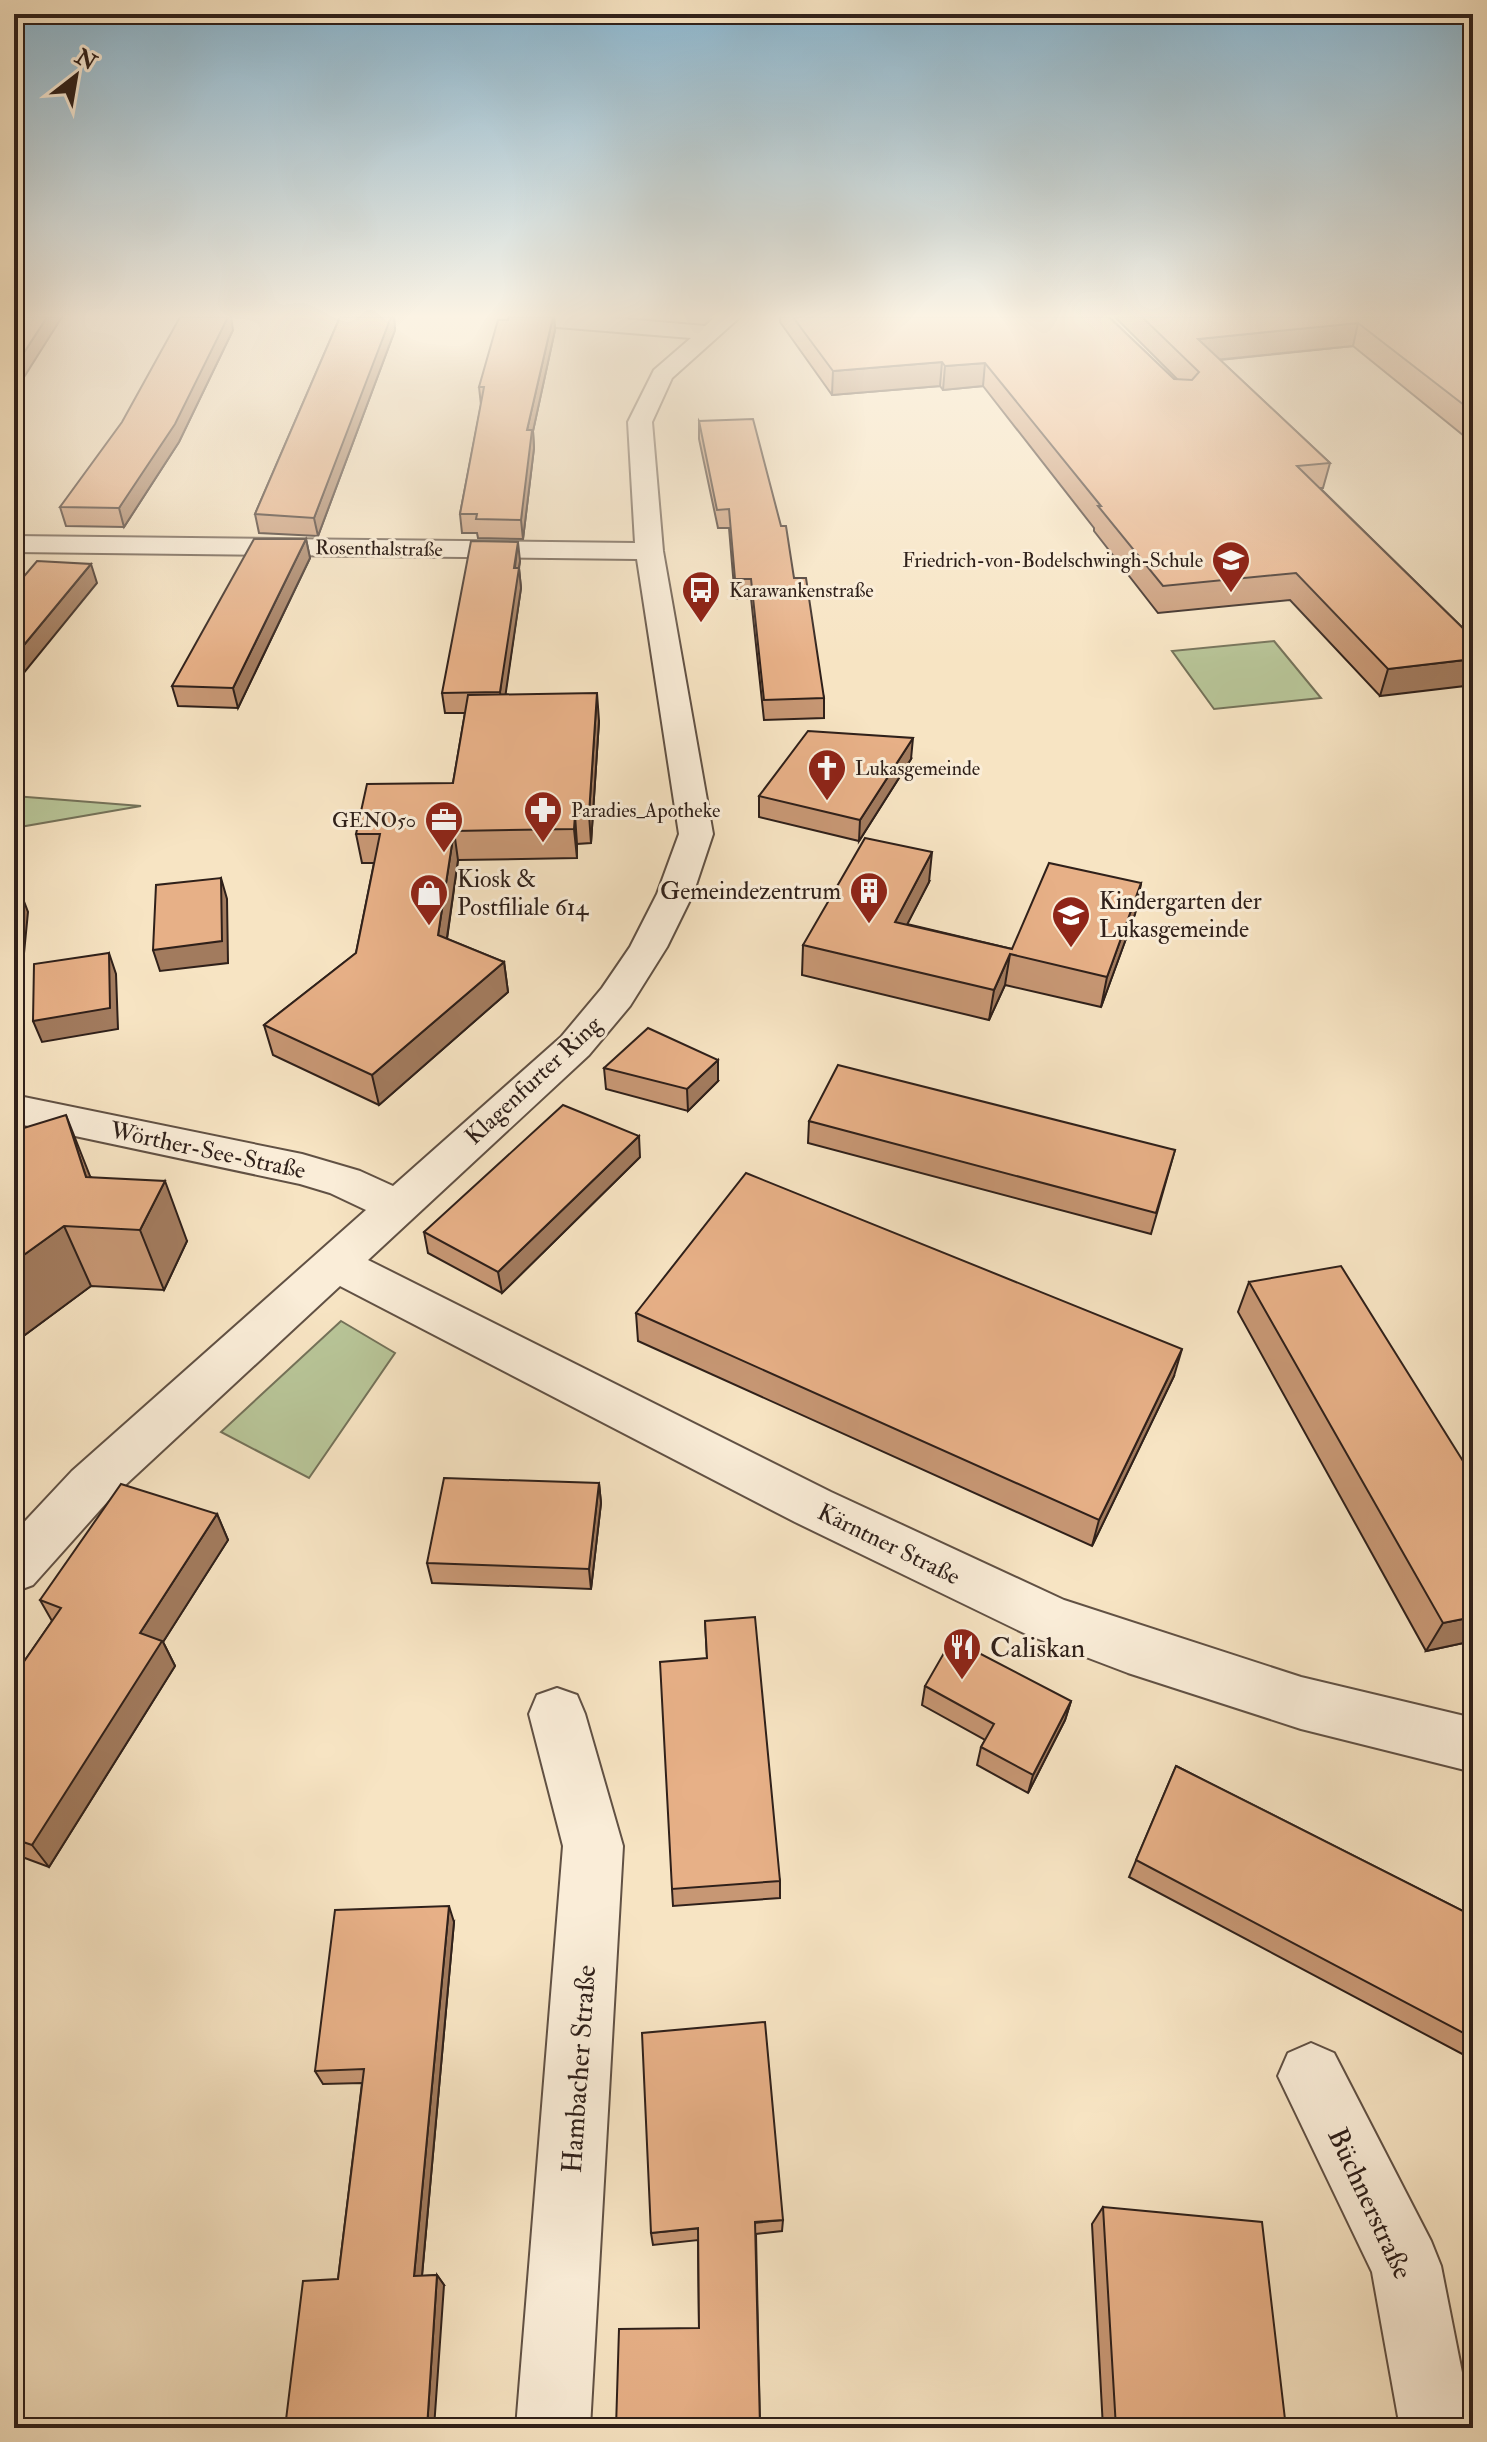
<svg xmlns="http://www.w3.org/2000/svg" width="1487" height="2442" font-family="'IM FELL Double Pica',serif">
<rect width="100%" height="100%" fill="#f7e4c3"/>
<filter id="stains"><feTurbulence type="fractalNoise" baseFrequency=".0025" numOctaves="4"/><feColorMatrix values="0 0 0 0 .2 0 0 0 0 .09 0 0 0 0 .02 0 0 0 .5 -.17"/></filter>
<radialGradient id="worn" r=".72"><stop offset=".6" stop-color="#630" stop-opacity="0"/><stop offset="1" stop-color="#630" stop-opacity=".3"/></radialGradient>
<g fill="#b8c598" stroke="#747259" stroke-width="2">
<path d="M1274,641L1321,698L1214,709L1172,651Z"/>
<path d="M14,796L141,806L14,828Z"/>
<path d="M341,1321L395,1353L309,1478L221,1432Z"/>
</g>
<g fill="none" stroke-linecap="round" stroke-linejoin="round">
<g stroke="#615144" stroke-width="4">
<g id="street">
<path d="M509,317H602L705,326L715,317H740L672,378L652,422L663,551L713,834L693,894L667,947L630,1006L589,1055L368,1260L831,1492L1064,1600L1301,1677L1473,1718V1772L1301,1729L1128,1673L1028,1635L795,1522L340,1286L108,1501L33,1585L14,1592V1533L72,1471L366,1210L330,1193L300,1184L14,1123V1095L302,1154L360,1171L393,1186L561,1037L602,988L630,947L657,894L679,834L637,559L14,552V536L635,543L628,422L654,370L691,338L520,324Z"/>
<path d="M557,1688L577,1695L585,1714L623,1846L590,2428H516L563,1846L529,1714L537,1695Z"/>
<path d="M1311,2043L1334,2053L1431,2241L1441,2266L1473,2428H1400L1372,2272L1278,2076L1288,2053Z"/>
</g>
</g>
<use href="#street" fill="#faedd8" fill-rule="evenodd"/>
</g>
<g fill="#c79774" stroke="#2f201a" stroke-width="2">
<path d="M340,317H394L395,330L318,536L259,533L255,514Z"/>
<path d="M553,317H554L555,330L533,431L534,448L523,539L478,538L477,533H462L460,514L481,405L479,387Z"/>
<path d="M780,317H1109L1174,379L1178,380L1115,317H1473V440H1469L1353,346L1220,360L1330,463L1323,488H1320L1473,638L1380,696L1290,600L1158,613L1094,531V528L983,386L943,390L940,386L832,395L780,322Z"/>
<path d="M233,330L179,442L124,527L66,526L60,507Z"/>
<path d="M699,421L794,578L824,698V718L764,720L751,598L735,599L729,528H718L699,439Z"/>
<path d="M306,539L310,558L238,708L178,706L172,686Z"/>
<path d="M520,561L519,568L521,588L505,694L599,721L591,843L577,844V858L458,860L447,939L504,962L508,992L379,1105L273,1055L264,1025L356,953L374,863H362L356,834L453,783L465,713H445L442,693Z"/>
<path d="M911,759L859,841L759,817V796Z"/>
<path d="M929,882L907,924L1012,949L1141,883L1135,914L1101,1007L1005,985L989,1020L802,975L803,945Z"/>
<path d="M604,1068L718,1081L688,1111L606,1089Z"/>
<path d="M809,1121L1175,1150L1151,1234L808,1143Z"/>
<path d="M14,1131L91,1177L187,1241L164,1290L91,1286L14,1343Z"/>
<path d="M640,1157L502,1293L428,1253L424,1232Z"/>
<path d="M1249,1282L1473,1477V1641L1426,1651L1238,1312Z"/>
<path d="M636,1313L1174,1376L1092,1546L638,1341Z"/>
<path d="M599,1483L601,1503L591,1589L432,1583L427,1563Z"/>
<path d="M217,1514L228,1540L163,1642L175,1666L49,1867L14,1854V1676L52,1621L40,1600Z"/>
<path d="M705,1621L780,1881V1898L673,1906L672,1889L707,1658Z"/>
<path d="M925,1686L1071,1701L1065,1720L1028,1793L977,1765L981,1747L985,1740L922,1705Z"/>
<path d="M1176,1766L1473,1916V2049L1466,2056L1129,1877Z"/>
<path d="M454,1922L422,2276L437,2275L444,2285L338,2279L362,2083L323,2084L315,2071Z"/>
<path d="M1103,2207L1286,2428H1103L1092,2224Z"/>
<path d="M783,2220L782,2231L756,2234L760,2428H616L699,2328L698,2240L653,2245L651,2233Z"/>
</g>
<g fill="#a27b5e" stroke="#2f201a" stroke-width="2">
<path d="M47,317H62L14,393V368Z"/>
<path d="M228,317H231L233,330L179,442L124,527L119,508Z"/>
<path d="M389,317H394L395,330L318,536L314,518Z"/>
<path d="M553,317H554L555,330L533,431L534,448L523,539L521,520L527,430Z"/>
<path d="M1358,323L1353,346L1194,362L1198,339Z"/>
<path d="M942,362L940,386L832,395L833,371Z"/>
<path d="M985,363L983,386L943,390L945,366Z"/>
<path d="M306,539L310,558L238,708L233,688Z"/>
<path d="M518,542L520,561L517,578L519,568L521,588L503,712L500,692Z"/>
<path d="M91,564L97,583L14,685V657Z"/>
<path d="M1473,659V685L1380,696L1388,669Z"/>
<path d="M597,693L599,721L591,843L589,814Z"/>
<path d="M913,738L911,759L859,841L860,820Z"/>
<path d="M575,815L577,844V858L574,829Z"/>
<path d="M454,831L458,860L443,965L438,935Z"/>
<path d="M932,852L929,882L893,952L895,922Z"/>
<path d="M221,878L227,899L228,963L160,971L153,950Z"/>
<path d="M1141,883L1135,914L1101,1007L1107,977Z"/>
<path d="M20,891L28,912L19,1005L14,1006V949Z"/>
<path d="M109,953L116,974L118,1029L42,1042L33,1021Z"/>
<path d="M1010,954L1005,985L989,1020L994,990Z"/>
<path d="M504,962L508,992L379,1105L372,1075Z"/>
<path d="M718,1060V1081L688,1111L687,1089Z"/>
<path d="M66,1115L90,1176L108,1228L86,1177Z"/>
<path d="M639,1136L640,1157L502,1293L498,1272Z"/>
<path d="M165,1181L187,1241L164,1290L140,1230Z"/>
<path d="M64,1226L91,1286L14,1343V1262Z"/>
<path d="M1182,1349L1174,1376L1092,1546L1099,1520Z"/>
<path d="M599,1483L601,1503L591,1589L589,1569Z"/>
<path d="M217,1514L228,1540L163,1642L175,1666L49,1867L32,1845L140,1633Z"/>
<path d="M1473,1617V1641L1426,1651L1443,1623Z"/>
<path d="M1071,1701L1065,1720L1028,1793L1033,1775Z"/>
<path d="M449,1906L454,1922L421,2286L414,2276Z"/>
<path d="M437,2275L444,2285L434,2428H427Z"/>
</g>
<g fill="#e7b087" stroke="#2f201a" stroke-width="2">
<path d="M14,317H47L14,368Z"/>
<path d="M180,317H228L175,424L119,508L60,507L122,422Z"/>
<path d="M340,317H391L314,518L255,514Z"/>
<path d="M509,317H553L527,430H532L521,520L476,519L477,514H460L484,387H479L498,320H508Z"/>
<path d="M793,317H1109L1174,379L1192,380L1199,372L1142,317H1473V412L1358,323L1198,339L1330,463L1297,466L1473,638V659L1388,669L1296,573L1163,586L1098,506H1101L985,363L945,366L942,362L833,371Z"/>
<path d="M753,419L781,526H786L794,578H806L824,698L764,700L751,579H735L729,509L717,510L699,421Z"/>
<path d="M254,539H306L233,688L172,686Z"/>
<path d="M471,541L518,542L514,568H519L500,692L442,693Z"/>
<path d="M37,561L91,564L14,657V588Z"/>
<path d="M597,693L589,814L575,815L574,829L454,831L438,935L504,962L372,1075L264,1025L356,953L380,834H356L367,784L453,783L468,695Z"/>
<path d="M808,731L913,738L860,820L759,796Z"/>
<path d="M865,838L932,852L895,922L1012,949L1049,863L1141,883L1107,977L1010,954L994,990L803,945Z"/>
<path d="M221,878L222,941L153,950L156,885Z"/>
<path d="M20,891L14,949V892Z"/>
<path d="M109,953L110,1008L33,1021L34,964Z"/>
<path d="M648,1028L718,1060L687,1089L604,1068Z"/>
<path d="M838,1065L1175,1150L1156,1213L809,1121Z"/>
<path d="M563,1105L639,1136L498,1272L424,1232Z"/>
<path d="M66,1115L86,1177L165,1181L140,1230L64,1226L14,1262V1131Z"/>
<path d="M746,1173L1182,1349L1099,1520L636,1313Z"/>
<path d="M1341,1266L1473,1477V1617L1443,1623L1249,1282Z"/>
<path d="M444,1478L599,1483L589,1569L427,1563Z"/>
<path d="M121,1484L217,1514L140,1633L162,1641L32,1845L14,1839V1676L61,1608L40,1600Z"/>
<path d="M755,1617L780,1881L672,1889L660,1662L707,1658L705,1621Z"/>
<path d="M952,1639L1071,1701L1033,1775L981,1747L994,1724L925,1686Z"/>
<path d="M1176,1766L1473,1916V2038L1136,1860Z"/>
<path d="M449,1906L414,2276L437,2275L427,2428H285L303,2281L338,2279L364,2069L315,2071L335,1910Z"/>
<path d="M765,2022L783,2220L755,2222L760,2426H709V2428H616L619,2329L699,2328L698,2228L651,2233L642,2033Z"/>
<path d="M1103,2207L1262,2222L1286,2428H1116Z"/>
</g>
<linearGradient id="sky" x2="0" y2="1"><stop stop-color="#8ab8d3"/><stop offset="0.48" stop-color="#fbf3e4"/><stop offset="1" stop-color="#fbf3e4" stop-opacity="0"/></linearGradient>
<rect width="1487" height="659" fill="url(#sky)"/>
<defs>
<g id="school-pin" transform="scale(2)"><path d="M0 17L-7.5 6A9.5 9.5 0 1 1 7.5 6Z" fill="#8f2418" stroke="#faedd8"/><path d="M0-5L7-2L0 1L-7-2ZM-4 1L0 2.5L4 1V4Q0 6-4 4Z" fill="#fff"/></g>
<g id="bus-pin" transform="scale(2)"><path d="M0 17L-7.5 6A9.5 9.5 0 1 1 7.5 6Z" fill="#8f2418" stroke="#faedd8"/><path d="M-5-6H5V4H4V6H2V4H-2V6H-4V4H-5ZM-3.5-4V0h7V-4ZM-3.5 1.2v1.5H-2V1.2ZM2 1.2v1.5H3.5V1.2Z" fill="#fff"/></g>
<g id="church-pin" transform="scale(2)"><path d="M0 17L-7.5 6A9.5 9.5 0 1 1 7.5 6Z" fill="#8f2418" stroke="#faedd8"/><path d="M-1.2-6h2.4v3.5h3.3v2.4h-3.3V6h-2.4V-.1h-3.3v-2.4h3.3Z" fill="#fff"/></g>
<g id="pharmacy-pin" transform="scale(2)"><path d="M0 17L-7.5 6A9.5 9.5 0 1 1 7.5 6Z" fill="#8f2418" stroke="#faedd8"/><path d="M-2-6h4v4h4v4h-4v4h-4v-4h-4v-4h4Z" fill="#fff"/></g>
<g id="office-pin" transform="scale(2)"><path d="M0 17L-7.5 6A9.5 9.5 0 1 1 7.5 6Z" fill="#8f2418" stroke="#faedd8"/><path d="M-6-3h4V-5.5h4V-3h4V5H-6ZM-1-4.5V-3h2v-1.5ZM-6 0V1H6V0Z" fill="#fff"/></g>
<g id="building-pin" transform="scale(2)"><path d="M0 17L-7.5 6A9.5 9.5 0 1 1 7.5 6Z" fill="#8f2418" stroke="#faedd8"/><path d="M-4-6H4V6H1V3H-1V6H-4ZM-2.5-4.3h1.7v1.8h-1.7ZM.8-4.3h1.7v1.8H.8ZM-2.5-1h1.7V.8h-1.7ZM.8-1h1.7V.8H.8Z" fill="#fff"/></g>
<g id="shop-pin" transform="scale(2)"><path d="M0 17L-7.5 6A9.5 9.5 0 1 1 7.5 6Z" fill="#8f2418" stroke="#faedd8"/><path d="M-5-2.5h2.3a2.7 3.5 0 0 1 5.4 0H5L5.5 6h-11ZM-1.5-2.5h3a1.5 2.3 0 0 0-3 0Z" fill="#fff"/></g>
<g id="restaurant-pin" transform="scale(2)"><path d="M0 17L-7.5 6A9.5 9.5 0 1 1 7.5 6Z" fill="#8f2418" stroke="#faedd8"/><path d="M-5-6h1v4h1v-4h1v4h1v-4h1v5L-1.5 .5V6h-2V.5L-5-1ZM5-6V6H3V1.5H1.5Q1.5-4 5-6Z" fill="#fff"/></g>
</defs>
<g fill-rule="evenodd">
<use href="#school-pin" x="1231" y="560"/>
<use href="#bus-pin" x="701" y="590"/>
<use href="#church-pin" x="827" y="768"/>
<use href="#pharmacy-pin" x="543" y="810"/>
<use href="#office-pin" x="444" y="820"/>
<use href="#building-pin" x="869" y="891"/>
<use href="#shop-pin" x="429" y="893"/>
<use href="#school-pin" x="1071" y="915"/>
<use href="#restaurant-pin" x="962" y="1647"/>
</g>
<g text-anchor="middle" stroke-width="6" stroke-linejoin="round" paint-order="stroke">
<g font-size="20" fill="#2f201a" stroke="#faedd8">
<text transform="translate(379 548) rotate(1)" y="7">Rosenthalstraße</text>
</g>
<g font-size="20" fill="#2f201a" stroke="#faedd8" text-anchor="start">
<text x="1203" y="567" text-anchor="end">Friedrich-von-Bodelschwingh-Schule</text>
<text x="729" y="597">Karawankenstraße</text>
<text x="855" y="775">Lukasgemeinde</text>
<text x="571" y="817">Paradies_Apotheke</text>
<text x="416" y="827" text-anchor="end">GENO50</text>
</g>
<g font-size="24" fill="#2f201a" stroke="#faedd8" text-anchor="start">
<text x="457" y="887">Kiosk &amp;<tspan x="457" dy="28">Postfiliale 614</tspan></text>
<text x="841" y="899" text-anchor="end">Gemeindezentrum</text>
<text x="1099" y="909">Kindergarten der<tspan x="1099" dy="28">Lukasgemeinde</tspan></text>
</g>
<g font-size="24" fill="#2f201a" stroke="#faedd8">
<text transform="translate(533 1080) rotate(-43)" y="8">Klagenfurter Ring</text>
<text transform="translate(208 1150) rotate(12)" y="8">Wörther-See-Straße</text>
<text transform="translate(889 1544) rotate(26)" y="8">Kärntner Straße</text>
</g>
<g font-size="28" fill="#2f201a" stroke="#faedd8" text-anchor="start">
<text x="990" y="1657">Caliskan</text>
</g>
<g font-size="28" fill="#2f201a" stroke="#faedd8">
<text transform="translate(578 2069) rotate(-86)" y="10">Hambacher Straße</text>
<text transform="translate(1371 2203) rotate(65)" y="10">Büchnerstraße</text>
</g>
</g>
<rect width="1487" height="2442" fill="none" stroke="#f7e4c3" stroke-width="48"/>
<rect x="16" y="16" width="1455" height="2410" fill="none" stroke="#2f201a" stroke-width="4"/>
<rect x="24" y="24" width="1439" height="2394" fill="none" stroke="#2f201a" stroke-width="2"/>
<g transform="translate(76 76) rotate(31)" stroke="#faedd8" stroke-width="6" paint-order="stroke">
<path d="M0-6L14 30L0 20L-14 30Z" fill="#2f201a"/>
<text y="-12" font-size="22" font-weight="bold" text-anchor="middle" fill="#2f201a">N</text>
</g>
<rect width="100%" height="100%" filter="url(#stains)"/>
<rect width="100%" height="100%" fill="url(#worn)"/>
</svg>
